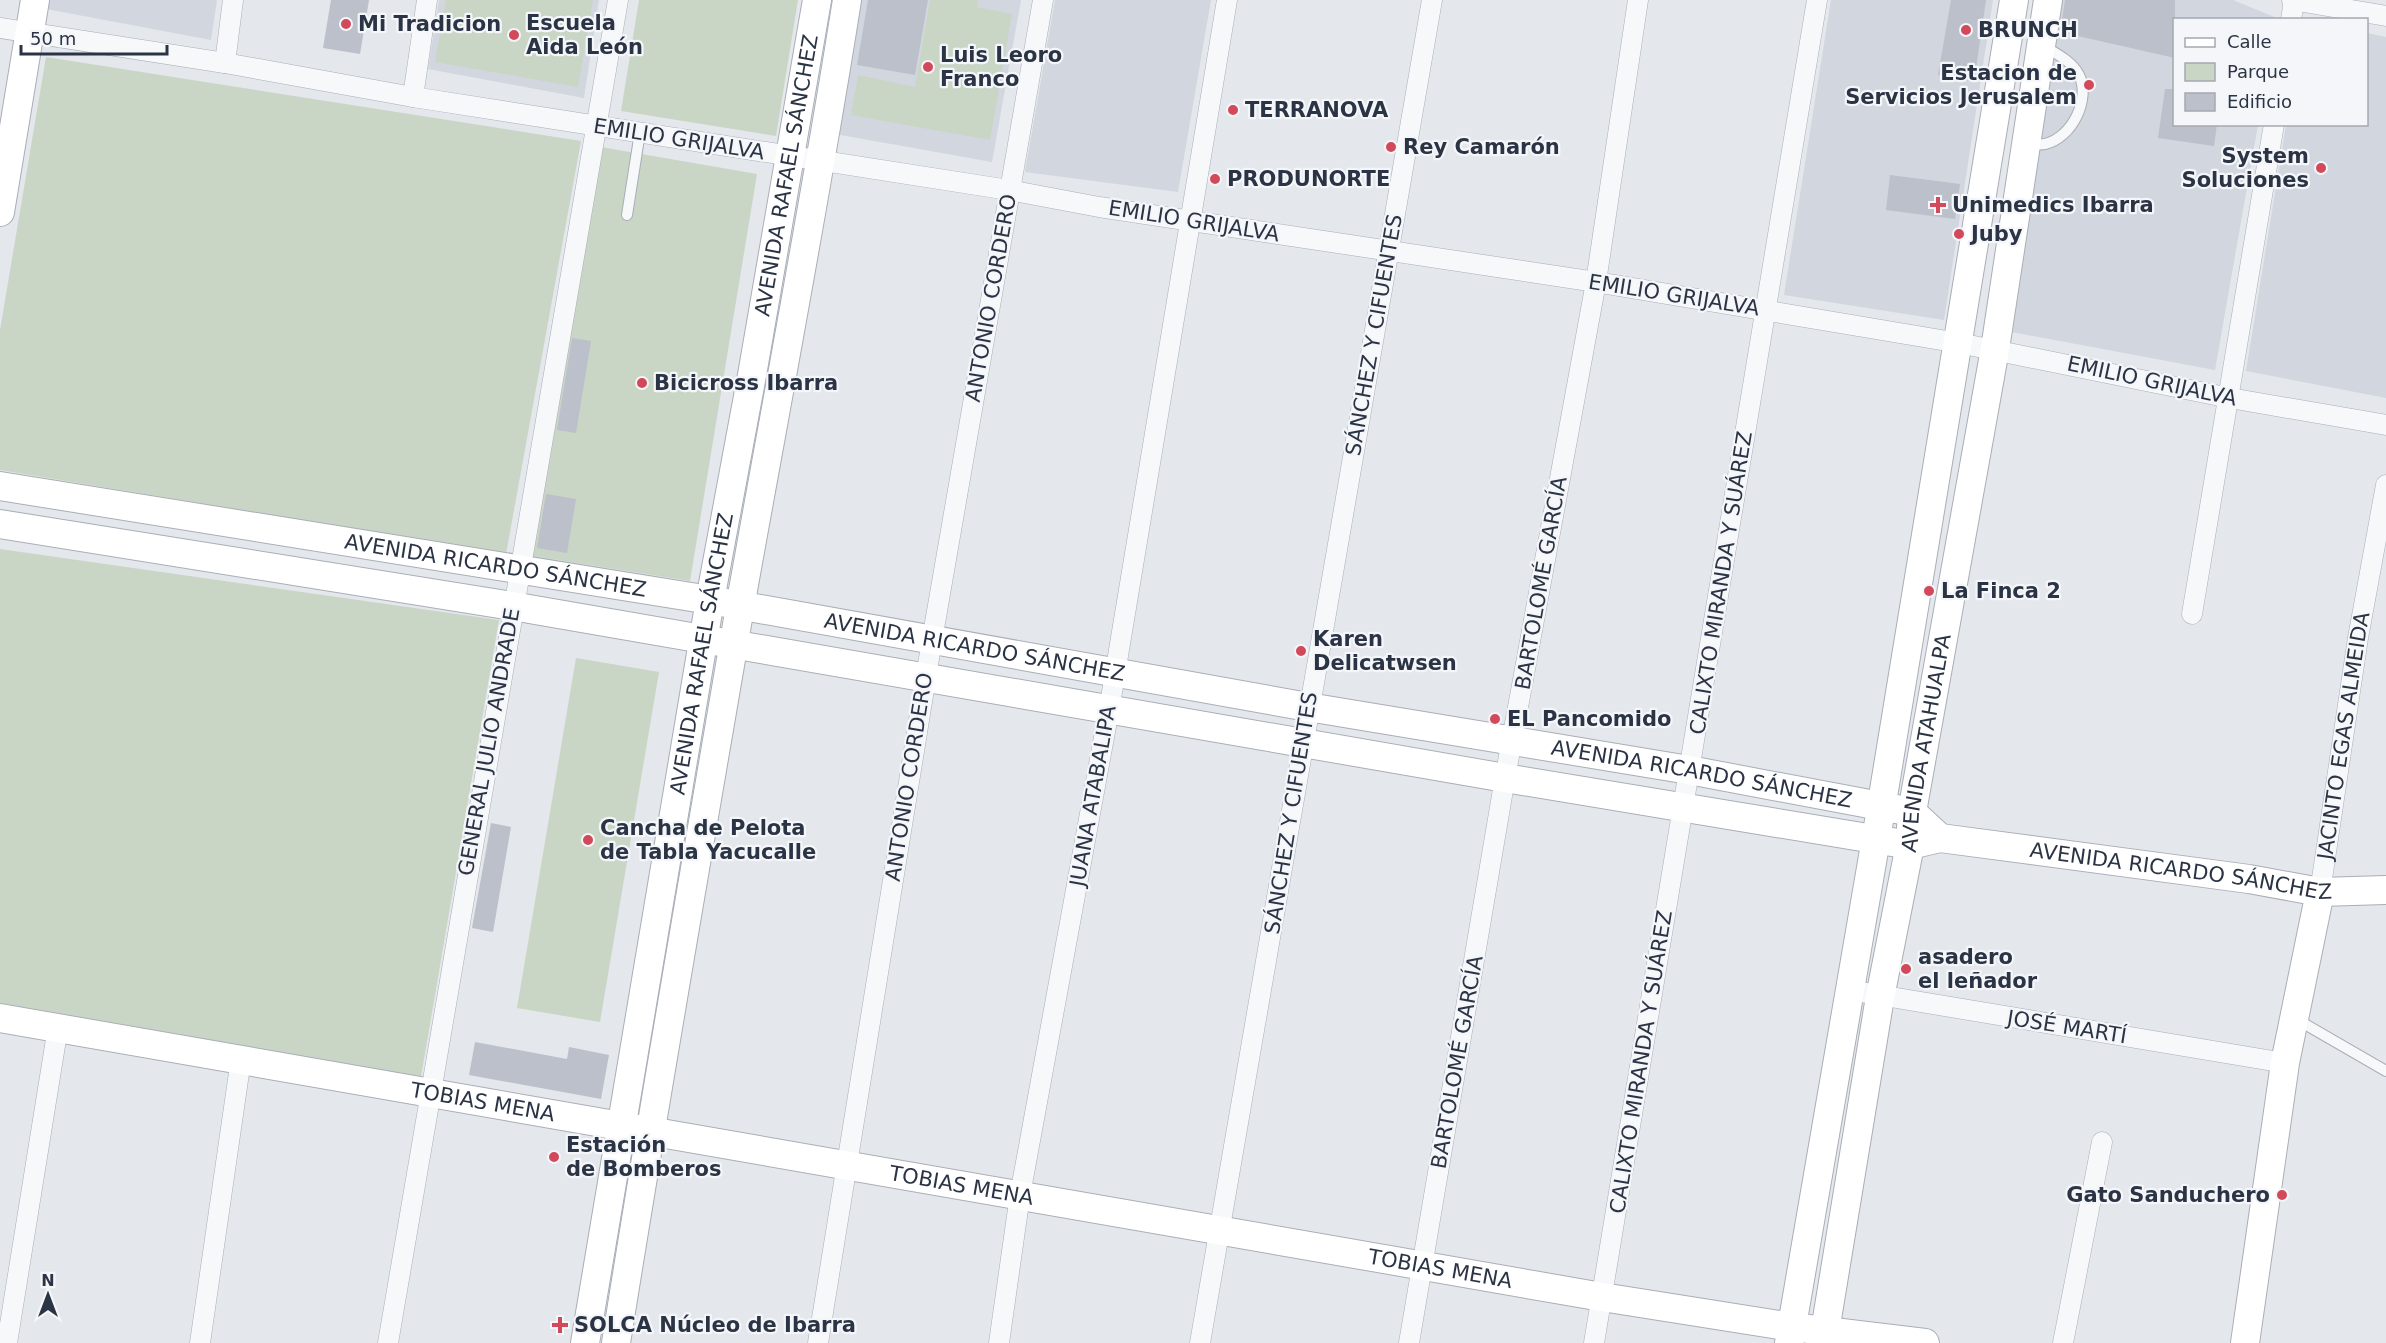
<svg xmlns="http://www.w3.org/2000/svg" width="2386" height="1343" font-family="'DejaVu Sans',sans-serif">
<rect width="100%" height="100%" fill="#e4e7ec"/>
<g fill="#d2d6de">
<path d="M47,0H217L211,40L46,9Z"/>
<path d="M439,0H599L584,98L428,69Z"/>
<path d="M858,0H1021L992,162L835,134Z"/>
<path d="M1055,0H1211L1178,192L1025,172Z"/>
<path d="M1831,0H1993L1944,320L1784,295Z"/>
<path d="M2062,0H2233L2277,18L2174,20V124L2258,125L2215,370L2006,331Z"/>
<path d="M2367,33L2386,37V398L2246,371L2286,125L2366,124Z"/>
</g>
<g fill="#c9d6c5">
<path d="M446,0H593L578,87L435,62Z"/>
<path d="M639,0H798L776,136L621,111Z"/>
<path d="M930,0H978L977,7L1012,14L990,140L851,115L858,75L915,87Z"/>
<path d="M46,57L581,141L506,554L0,470V330Z"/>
<path d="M601,147L757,174L690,581L533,556Z"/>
<path d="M0,549L499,620L421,1077L0,1003Z"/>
<path d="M576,658L659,672L600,1022L517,1008Z"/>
</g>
<g fill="#bbc0ca">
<path d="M331,0H369L360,54L323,48Z"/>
<path d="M868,0H928L915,75L857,65Z"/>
<path d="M1951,0H1986L1974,82L1938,75Z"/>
<path d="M2065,0H2175V58L2060,32Z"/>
<path d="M2165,89H2175V124H2217L2214,146L2158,138Z"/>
<path d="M1890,175L1960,184L1955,219L1886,210Z"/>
<path d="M572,338L591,341L576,433L557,430Z"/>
<path d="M546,494L576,499L567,553L537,548Z"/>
<path d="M491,823L511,827L493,932L472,928Z"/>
<path d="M475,1042L567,1059L569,1047L609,1055L601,1099L469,1075Z"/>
</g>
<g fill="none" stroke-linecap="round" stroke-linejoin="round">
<g stroke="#a9aeb7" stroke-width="12">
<g id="lane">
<path d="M2026,144C2032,144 2040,145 2045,144C2072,138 2091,99 2079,75C2072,61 2055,53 2042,45"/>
<path d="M627,215L640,132"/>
<path d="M2296,1019L2386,1071"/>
</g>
</g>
<g stroke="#a9aeb7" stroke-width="21">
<g id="street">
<path d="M2292,0L2386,16"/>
<path d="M2291,20L2294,0"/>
<path d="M0,28L225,63L413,97L1009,190L1099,207L1596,282L1959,343L2230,398L2386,425"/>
<path d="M225,63L233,0"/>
<path d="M413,97L427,0"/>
<path d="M2192,614L2274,124"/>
<path id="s1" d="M2320,892L2358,638L2386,485"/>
<path d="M1849,990L2285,1063"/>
<path d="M7,1343L58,1027"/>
<path d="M200,1343L241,1059"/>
<path d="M388,1343L618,0"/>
<path d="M818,1343L932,640L1043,0"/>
<path d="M999,1343L1020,1195L1109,710L1227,0"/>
<path d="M1200,1343L1432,0"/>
<path d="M1409,1343L1505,778L1596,282L1638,0"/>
<path d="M1594,1343L1817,0"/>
<path d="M2063,1343L2102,1142"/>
</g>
</g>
<g stroke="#a9aeb7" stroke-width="30">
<g id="secondary">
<path d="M0,212L35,0"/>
<path id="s2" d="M0,486L710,600L1308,707L1689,770L1912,812L1940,838"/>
<path id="s3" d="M0,524L512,606L1505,778L1910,845L1940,838L2249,879L2320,892L2386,890"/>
<path id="s4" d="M0,1018L1602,1297L1792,1327L1925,1343"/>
<path id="s5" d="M585,1343L710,600L752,375L817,0"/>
<path d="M616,1343C655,1097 698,852 740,607C776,405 815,203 847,0"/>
<path d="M1789,1343L1876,839L2014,0"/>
<path id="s6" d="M1823,1343L1880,997L1910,845L1912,812L1995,349L2048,0"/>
<path d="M2245,1343L2285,1063L2320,892"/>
</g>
</g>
<use href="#lane" stroke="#f7f8fa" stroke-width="10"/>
<use href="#street" stroke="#f7f8fa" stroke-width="20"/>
<use href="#secondary" stroke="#fff" stroke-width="28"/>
</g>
<g fill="#d1495b" stroke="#f4f6f9" stroke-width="2">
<circle cx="346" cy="24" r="6"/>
<circle cx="1966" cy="30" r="6"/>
<circle cx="514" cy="35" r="6"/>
<circle cx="928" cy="67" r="6"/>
<circle cx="2089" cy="85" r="6"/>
<circle cx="1233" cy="110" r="6"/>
<circle cx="1391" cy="147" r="6"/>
<circle cx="2321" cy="168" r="6"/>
<circle cx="1215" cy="179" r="6"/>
<path d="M1935 196h6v6h6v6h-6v6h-6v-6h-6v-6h6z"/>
<circle cx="1959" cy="234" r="6"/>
<circle cx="642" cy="383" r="6"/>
<circle cx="1929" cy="591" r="6"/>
<circle cx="1301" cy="651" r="6"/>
<circle cx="1495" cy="719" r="6"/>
<circle cx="588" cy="840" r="6"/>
<circle cx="1906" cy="969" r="6"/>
<circle cx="554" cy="1157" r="6"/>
<circle cx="2282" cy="1195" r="6"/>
<path d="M557 1316h6v6h6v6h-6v6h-6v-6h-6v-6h6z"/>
</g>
<g text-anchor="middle" stroke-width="4.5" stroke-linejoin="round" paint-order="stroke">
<g font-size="21" font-weight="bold" fill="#2b3445" stroke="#f4f6f9" text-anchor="start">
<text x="526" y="30">Escuela<tspan x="526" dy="24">Aida León</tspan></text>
<text x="358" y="31">Mi Tradicion</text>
<text x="1978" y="37">BRUNCH</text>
<text x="940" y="62">Luis Leoro<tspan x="940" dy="24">Franco</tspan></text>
<text x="2077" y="80" text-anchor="end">Estacion de<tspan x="2077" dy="24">Servicios Jerusalem</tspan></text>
<text x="1245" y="117">TERRANOVA</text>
<text x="1403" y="154">Rey Camarón</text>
<text x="2309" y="163" text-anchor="end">System<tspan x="2309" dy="24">Soluciones</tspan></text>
<text x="1227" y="186">PRODUNORTE</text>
<text x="1952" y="212">Unimedics Ibarra</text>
<text x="1971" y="241">Juby</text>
<text x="654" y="390">Bicicross Ibarra</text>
<text x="1941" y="598">La Finca 2</text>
<text x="1313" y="646">Karen<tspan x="1313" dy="24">Delicatwsen</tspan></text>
<text x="1507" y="726">EL Pancomido</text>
<text x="600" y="835">Cancha de Pelota<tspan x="600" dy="24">de Tabla Yacucalle</tspan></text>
<text x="1918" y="964">asadero<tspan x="1918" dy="24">el leñador</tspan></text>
<text x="566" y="1152">Estación<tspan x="566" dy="24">de Bomberos</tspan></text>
<text x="2270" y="1202" text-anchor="end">Gato Sanduchero</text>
<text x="574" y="1332">SOLCA Núcleo de Ibarra</text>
</g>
<g font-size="21" fill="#2b3445" stroke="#f4f6f9">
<text transform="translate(679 139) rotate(9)" y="7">EMILIO GRIJALVA</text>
<text dy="7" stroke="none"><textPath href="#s5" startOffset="1185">AVENIDA RAFAEL SÁNCHEZ</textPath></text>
<text transform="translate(1194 221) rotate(9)" y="7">EMILIO GRIJALVA</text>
<text transform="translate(1674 295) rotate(9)" y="7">EMILIO GRIJALVA</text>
<text transform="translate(991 298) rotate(-80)" y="7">ANTONIO CORDERO</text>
<text transform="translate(1374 335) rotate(-80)" y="7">SÁNCHEZ Y CIFUENTES</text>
<text transform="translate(2152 381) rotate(12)" y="7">EMILIO GRIJALVA</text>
<text dy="7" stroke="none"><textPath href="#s2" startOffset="502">AVENIDA RICARDO SÁNCHEZ</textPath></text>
<text transform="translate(1541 583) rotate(-80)" y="7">BARTOLOMÉ GARCÍA</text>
<text transform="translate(1721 583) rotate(-81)" y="7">CALIXTO MIRANDA Y SUÁREZ</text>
<text dy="7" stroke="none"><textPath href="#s2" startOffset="988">AVENIDA RICARDO SÁNCHEZ</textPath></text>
<text dy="7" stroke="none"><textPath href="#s5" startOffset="699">AVENIDA RAFAEL SÁNCHEZ</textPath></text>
<text dy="7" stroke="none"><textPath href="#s1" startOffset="158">JACINTO EGAS ALMEIDA</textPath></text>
<text transform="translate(489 742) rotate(-80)" y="7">GENERAL JULIO ANDRADE</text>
<text dy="7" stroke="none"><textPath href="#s6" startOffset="609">AVENIDA ATAHUALPA</textPath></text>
<text dy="7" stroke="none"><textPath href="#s2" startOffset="1726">AVENIDA RICARDO SÁNCHEZ</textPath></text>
<text transform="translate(909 777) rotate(-81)" y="7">ANTONIO CORDERO</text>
<text transform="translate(1093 796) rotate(-80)" y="7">JUANA ATABALIPA</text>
<text transform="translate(1291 813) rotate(-81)" y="7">SÁNCHEZ Y CIFUENTES</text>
<text dy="7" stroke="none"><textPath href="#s3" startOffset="2211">AVENIDA RICARDO SÁNCHEZ</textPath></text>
<text transform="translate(2067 1027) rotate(9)" y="7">JOSÉ MARTÍ</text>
<text transform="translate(1457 1062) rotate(-80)" y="7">BARTOLOMÉ GARCÍA</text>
<text transform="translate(1641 1062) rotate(-81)" y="7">CALIXTO MIRANDA Y SUÁREZ</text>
<text dy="7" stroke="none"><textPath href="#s4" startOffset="490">TOBIAS MENA</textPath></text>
<text dy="7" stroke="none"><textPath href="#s4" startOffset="976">TOBIAS MENA</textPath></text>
<text dy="7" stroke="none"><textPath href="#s4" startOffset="1462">TOBIAS MENA</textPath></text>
</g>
</g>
<rect x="2173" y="18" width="195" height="108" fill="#f4f6f9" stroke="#a4a8b1" stroke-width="1.5"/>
<rect x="2185" y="38" width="30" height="9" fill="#ffffff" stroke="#a4a8b1" stroke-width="1.5"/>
<text x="2227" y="48" font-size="18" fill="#2b3445">Calle</text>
<rect x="2185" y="63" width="30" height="18" fill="#c9d6c5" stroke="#a4a8b1" stroke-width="1.5"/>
<text x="2227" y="78" font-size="18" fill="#2b3445">Parque</text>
<rect x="2185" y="93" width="30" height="18" fill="#bbc0ca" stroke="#a4a8b1" stroke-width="1.5"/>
<text x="2227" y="108" font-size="18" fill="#2b3445">Edificio</text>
<g transform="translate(48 1295)" stroke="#f4f6f9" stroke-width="4.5" paint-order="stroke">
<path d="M0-4.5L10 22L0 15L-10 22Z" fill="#2b3445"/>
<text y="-9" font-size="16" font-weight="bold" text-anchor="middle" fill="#2b3445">N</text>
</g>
<path d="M21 45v9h146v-9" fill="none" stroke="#2b3445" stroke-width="3"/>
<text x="30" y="45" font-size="18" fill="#2b3445" stroke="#f4f6f9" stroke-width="4.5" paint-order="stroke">50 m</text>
</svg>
